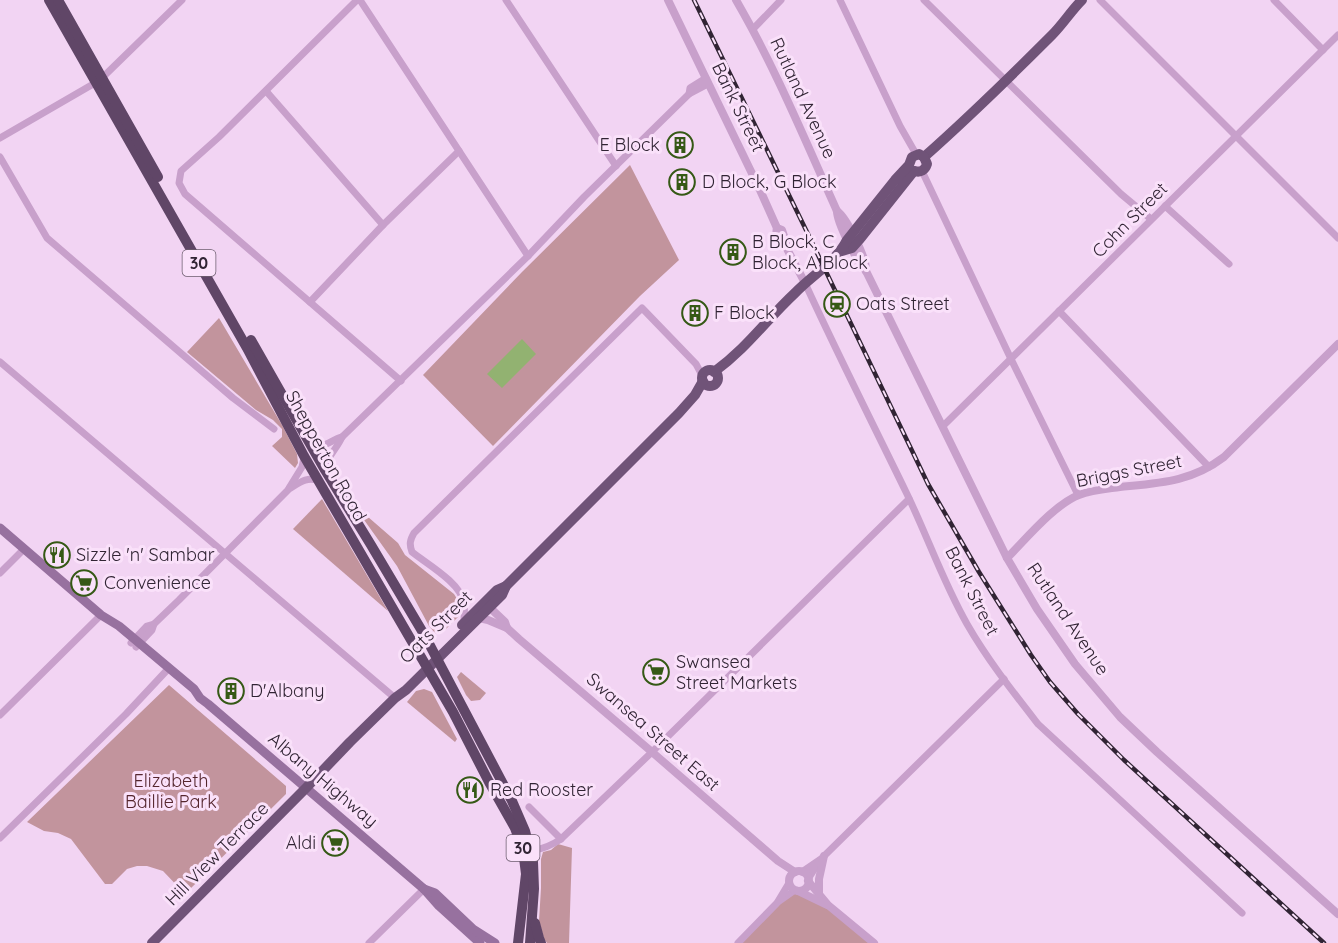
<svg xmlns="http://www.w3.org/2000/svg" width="1338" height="943" font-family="Quicksand,sans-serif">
<rect width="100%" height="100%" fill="#f2d4f3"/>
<g fill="#c2949d">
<path d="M630,165L679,260L640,296L493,446L423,375L522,272Z"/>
<path d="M219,318L282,425L297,454L298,463L295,468L272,446L282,437V429L273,420L256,410L187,352Z"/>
<path d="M322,499L388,611L293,529Z"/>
<path d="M352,503L398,543L405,555L454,594L459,602V616L442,633L436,634L429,626L397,566Z"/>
<path d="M461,672L486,693L480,700L471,701L466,695L457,677Z"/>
<path d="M169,685L286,786V794L185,894L163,871L147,866H137L127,869L112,884H105L71,839L58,833L44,831L27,822Z"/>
<path d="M424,689L432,692L457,739L455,742L407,702L416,691Z"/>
<path d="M558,844L572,848L569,943H547L544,939L539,921L541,888V859L543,852L551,850Z"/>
<path d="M798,891L829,906L874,943H740L778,903Z"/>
</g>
<path fill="#92b271" d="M522,339L536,354L502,388L487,374Z"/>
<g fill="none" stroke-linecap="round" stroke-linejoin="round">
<g stroke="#c8a0cb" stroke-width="7">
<path d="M357,0L219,137L181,171L179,183L185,194L401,381"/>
<path d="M360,0L528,256"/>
<path d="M506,0L616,166"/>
<path d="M840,0L900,126L916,154"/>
<path d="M924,0L1121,194L1151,219"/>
<path d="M1100,0L1338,238"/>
<path d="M1274,0L1323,50"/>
<path d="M753,29L781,0"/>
<path d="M102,78L182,0"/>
<path d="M266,91L383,225"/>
<path d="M689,94L708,84"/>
<path d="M0,138L95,83"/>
<path d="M0,157L47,238L233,398L274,429"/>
<path d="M922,171L1011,359L1078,495"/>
<path d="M1165,206L1229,264"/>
<path d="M805,283C837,353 872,422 906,492C927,535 943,582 967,624C987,659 1013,692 1038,724L1242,913"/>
<path d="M310,302L383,225L459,151"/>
<path d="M1059,311L1209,467"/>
<path d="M0,362L395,698"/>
<path d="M943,426L1338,35"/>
<path d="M311,446C323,449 331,440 342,437"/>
<path d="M325,469C327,456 337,449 342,437L528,256L584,197L689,94L690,88L706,78"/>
<path d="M289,488L302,467L304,458"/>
<path d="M0,573L24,549"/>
<path d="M464,622C464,616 465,609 464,603C461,583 427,564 412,552C409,544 410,540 414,533L642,308L696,364L703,377"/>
<path d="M131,643L147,626L154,624L179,600L289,489C299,483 307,476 319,481"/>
<path d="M136,647L152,630L154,624"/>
<path d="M0,715L101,615"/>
<path d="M529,807L561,839"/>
<path d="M0,838L126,714L169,668"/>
<path d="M531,851C543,849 551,846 561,839L652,752L909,499"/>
<path d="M802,872L821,859L1004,679"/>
<path d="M808,879L819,862"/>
<path d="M778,902L795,890"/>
<path d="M369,943L424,889"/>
<path d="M738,943L777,903L789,883"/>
</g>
<g stroke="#c8a0cb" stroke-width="8">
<path d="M668,0L760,190L777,228C775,236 779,243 786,247"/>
<path d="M736,0C775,67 805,140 837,211C837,223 857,262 866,271L1007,558L1037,609L1075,664L1120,717L1157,752L1338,914"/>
<path d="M837,211C847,218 867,259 866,271"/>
<path d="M777,228L782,230L786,242V247L805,283"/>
<path d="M1007,558C1026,539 1055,504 1079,495C1092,490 1106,489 1120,487C1160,483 1191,482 1224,457L1338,344"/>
<path d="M486,604L505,622L507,628L519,639L652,752L778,861L795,872"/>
<path d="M479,618L488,620L507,628"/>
<circle cx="799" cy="881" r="10"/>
<path d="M808,881L828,905L874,943"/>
<path d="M798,891L827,905"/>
<path d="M819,894V879L824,856"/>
</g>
<g stroke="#97719f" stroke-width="9">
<path d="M0,528L101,615L119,626L194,689L200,698L208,704L424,889L439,906L480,943"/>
<path d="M424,889L435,893L473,929L495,943"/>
</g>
<g stroke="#705378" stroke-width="10">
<path d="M924,157C968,118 1010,77 1052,35C1063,24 1071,11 1082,0"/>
<path d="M914,171C921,173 925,170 927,164L924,157"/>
<path d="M842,251L852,248L860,239L914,171"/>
<circle cx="710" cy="378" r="8"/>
<path d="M714,372C747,348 766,320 795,293C811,276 837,261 847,240L895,180L909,165L912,157L919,154L924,157"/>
<path d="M462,625L497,590L506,586"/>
<path d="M152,943L306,788L350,742L395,698L406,690L502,595L506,586L679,413L695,395L703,381"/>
</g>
<g stroke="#604667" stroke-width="10">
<path d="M49,0L247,348L304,456L453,712L489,782L515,828L523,850L526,874L518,943"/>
<path d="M58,0L158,177"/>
<path d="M251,340L325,470L371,545L425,636L512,801L525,831L533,862L534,889L530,943"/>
<path d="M535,923L539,938L541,943"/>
</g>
<g stroke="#312434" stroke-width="4.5">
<path id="rail" d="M694,0L806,230L928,484L979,572L1031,655L1050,682L1078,714L1124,760L1324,943"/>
</g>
<use href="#rail" stroke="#fae1fa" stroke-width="2" stroke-dasharray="7" stroke-linecap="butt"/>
</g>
<defs>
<g id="building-ring" transform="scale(1.35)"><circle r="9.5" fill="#fae1fa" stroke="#365916" stroke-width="1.5"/><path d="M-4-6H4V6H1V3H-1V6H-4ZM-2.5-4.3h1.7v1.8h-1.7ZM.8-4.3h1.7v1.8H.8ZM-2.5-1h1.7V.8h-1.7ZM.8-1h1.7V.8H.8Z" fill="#365916"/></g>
<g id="station-ring" transform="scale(1.35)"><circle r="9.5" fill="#fae1fa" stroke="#365916" stroke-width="1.5"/><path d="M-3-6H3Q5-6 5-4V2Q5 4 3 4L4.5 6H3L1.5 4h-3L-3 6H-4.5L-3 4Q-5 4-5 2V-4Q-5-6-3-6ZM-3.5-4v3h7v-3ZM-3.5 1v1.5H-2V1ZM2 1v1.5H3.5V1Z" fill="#365916"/></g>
<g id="restaurant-ring" transform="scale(1.35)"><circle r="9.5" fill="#fae1fa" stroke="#365916" stroke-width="1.5"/><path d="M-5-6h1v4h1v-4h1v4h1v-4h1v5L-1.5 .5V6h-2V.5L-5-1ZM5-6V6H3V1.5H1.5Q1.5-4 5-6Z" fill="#365916"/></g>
<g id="supermarket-ring" transform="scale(1.35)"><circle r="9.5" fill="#fae1fa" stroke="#365916" stroke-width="1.5"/><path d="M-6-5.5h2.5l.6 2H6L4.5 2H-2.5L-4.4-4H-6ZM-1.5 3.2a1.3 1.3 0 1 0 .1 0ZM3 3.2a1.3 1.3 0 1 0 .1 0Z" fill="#365916"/></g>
</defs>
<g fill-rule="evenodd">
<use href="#building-ring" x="680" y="145"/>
<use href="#building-ring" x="682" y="182"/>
<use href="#building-ring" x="733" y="252"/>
<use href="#station-ring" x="837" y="304"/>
<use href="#building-ring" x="695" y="313"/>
<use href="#restaurant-ring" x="57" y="555"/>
<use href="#supermarket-ring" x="84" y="583"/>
<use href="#supermarket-ring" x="656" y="672"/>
<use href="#building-ring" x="231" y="691"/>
<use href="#restaurant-ring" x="470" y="790"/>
<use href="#supermarket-ring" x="335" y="843"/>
</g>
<g text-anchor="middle" stroke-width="6" stroke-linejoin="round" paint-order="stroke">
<g fill="#fae1fa" stroke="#6d5d6f" stroke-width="1.5">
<rect x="182.5" y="250" width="33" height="26" rx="4.5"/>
<rect x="506.5" y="835" width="33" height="26" rx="4.5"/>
</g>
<g font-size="16" font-weight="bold" fill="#312434">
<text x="199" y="269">30</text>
<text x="523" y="854">30</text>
</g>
<g font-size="18" fill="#312434" stroke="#fae1fa">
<text transform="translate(803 98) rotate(65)" y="6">Rutland Avenue</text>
<text transform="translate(738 107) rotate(64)" y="6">Bank Street</text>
<text transform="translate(1130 220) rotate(-45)" y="6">Cohn Street</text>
<text transform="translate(326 456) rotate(61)" y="6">Shepperton Road</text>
<text transform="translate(1129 471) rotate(-11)" y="6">Briggs Street</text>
<text transform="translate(972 591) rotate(63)" y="6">Bank Street</text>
<text transform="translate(1068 619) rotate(56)" y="6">Rutland Avenue</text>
<text transform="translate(436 627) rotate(-45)" y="6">Oats Street</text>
<text transform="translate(653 732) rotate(41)" y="6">Swansea Street East</text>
<text transform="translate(323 780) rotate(40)" y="6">Albany Highway</text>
<text transform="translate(217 854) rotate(-45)" y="6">Hill View Terrace</text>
</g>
<g font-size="18" fill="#312434" stroke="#fae1fa" text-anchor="start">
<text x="660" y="151" text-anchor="end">E Block</text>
<text x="702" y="188">D Block, G Block</text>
<text x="752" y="248">B Block, C<tspan x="752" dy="21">Block, A Block</tspan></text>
<text x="856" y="310">Oats Street</text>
<text x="714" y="319">F Block</text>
<text x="76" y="561">Sizzle 'n' Sambar</text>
<text x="104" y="589">Convenience</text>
<text x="676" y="668">Swansea<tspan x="676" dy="21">Street Markets</tspan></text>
<text x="250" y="697">D'Albany</text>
<text x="490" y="796">Red Rooster</text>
<text x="316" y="849" text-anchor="end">Aldi</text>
</g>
<g font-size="18" fill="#55262e" stroke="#fae1fa">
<text x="171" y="787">Elizabeth<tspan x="171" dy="21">Baillie Park</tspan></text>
</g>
</g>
</svg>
